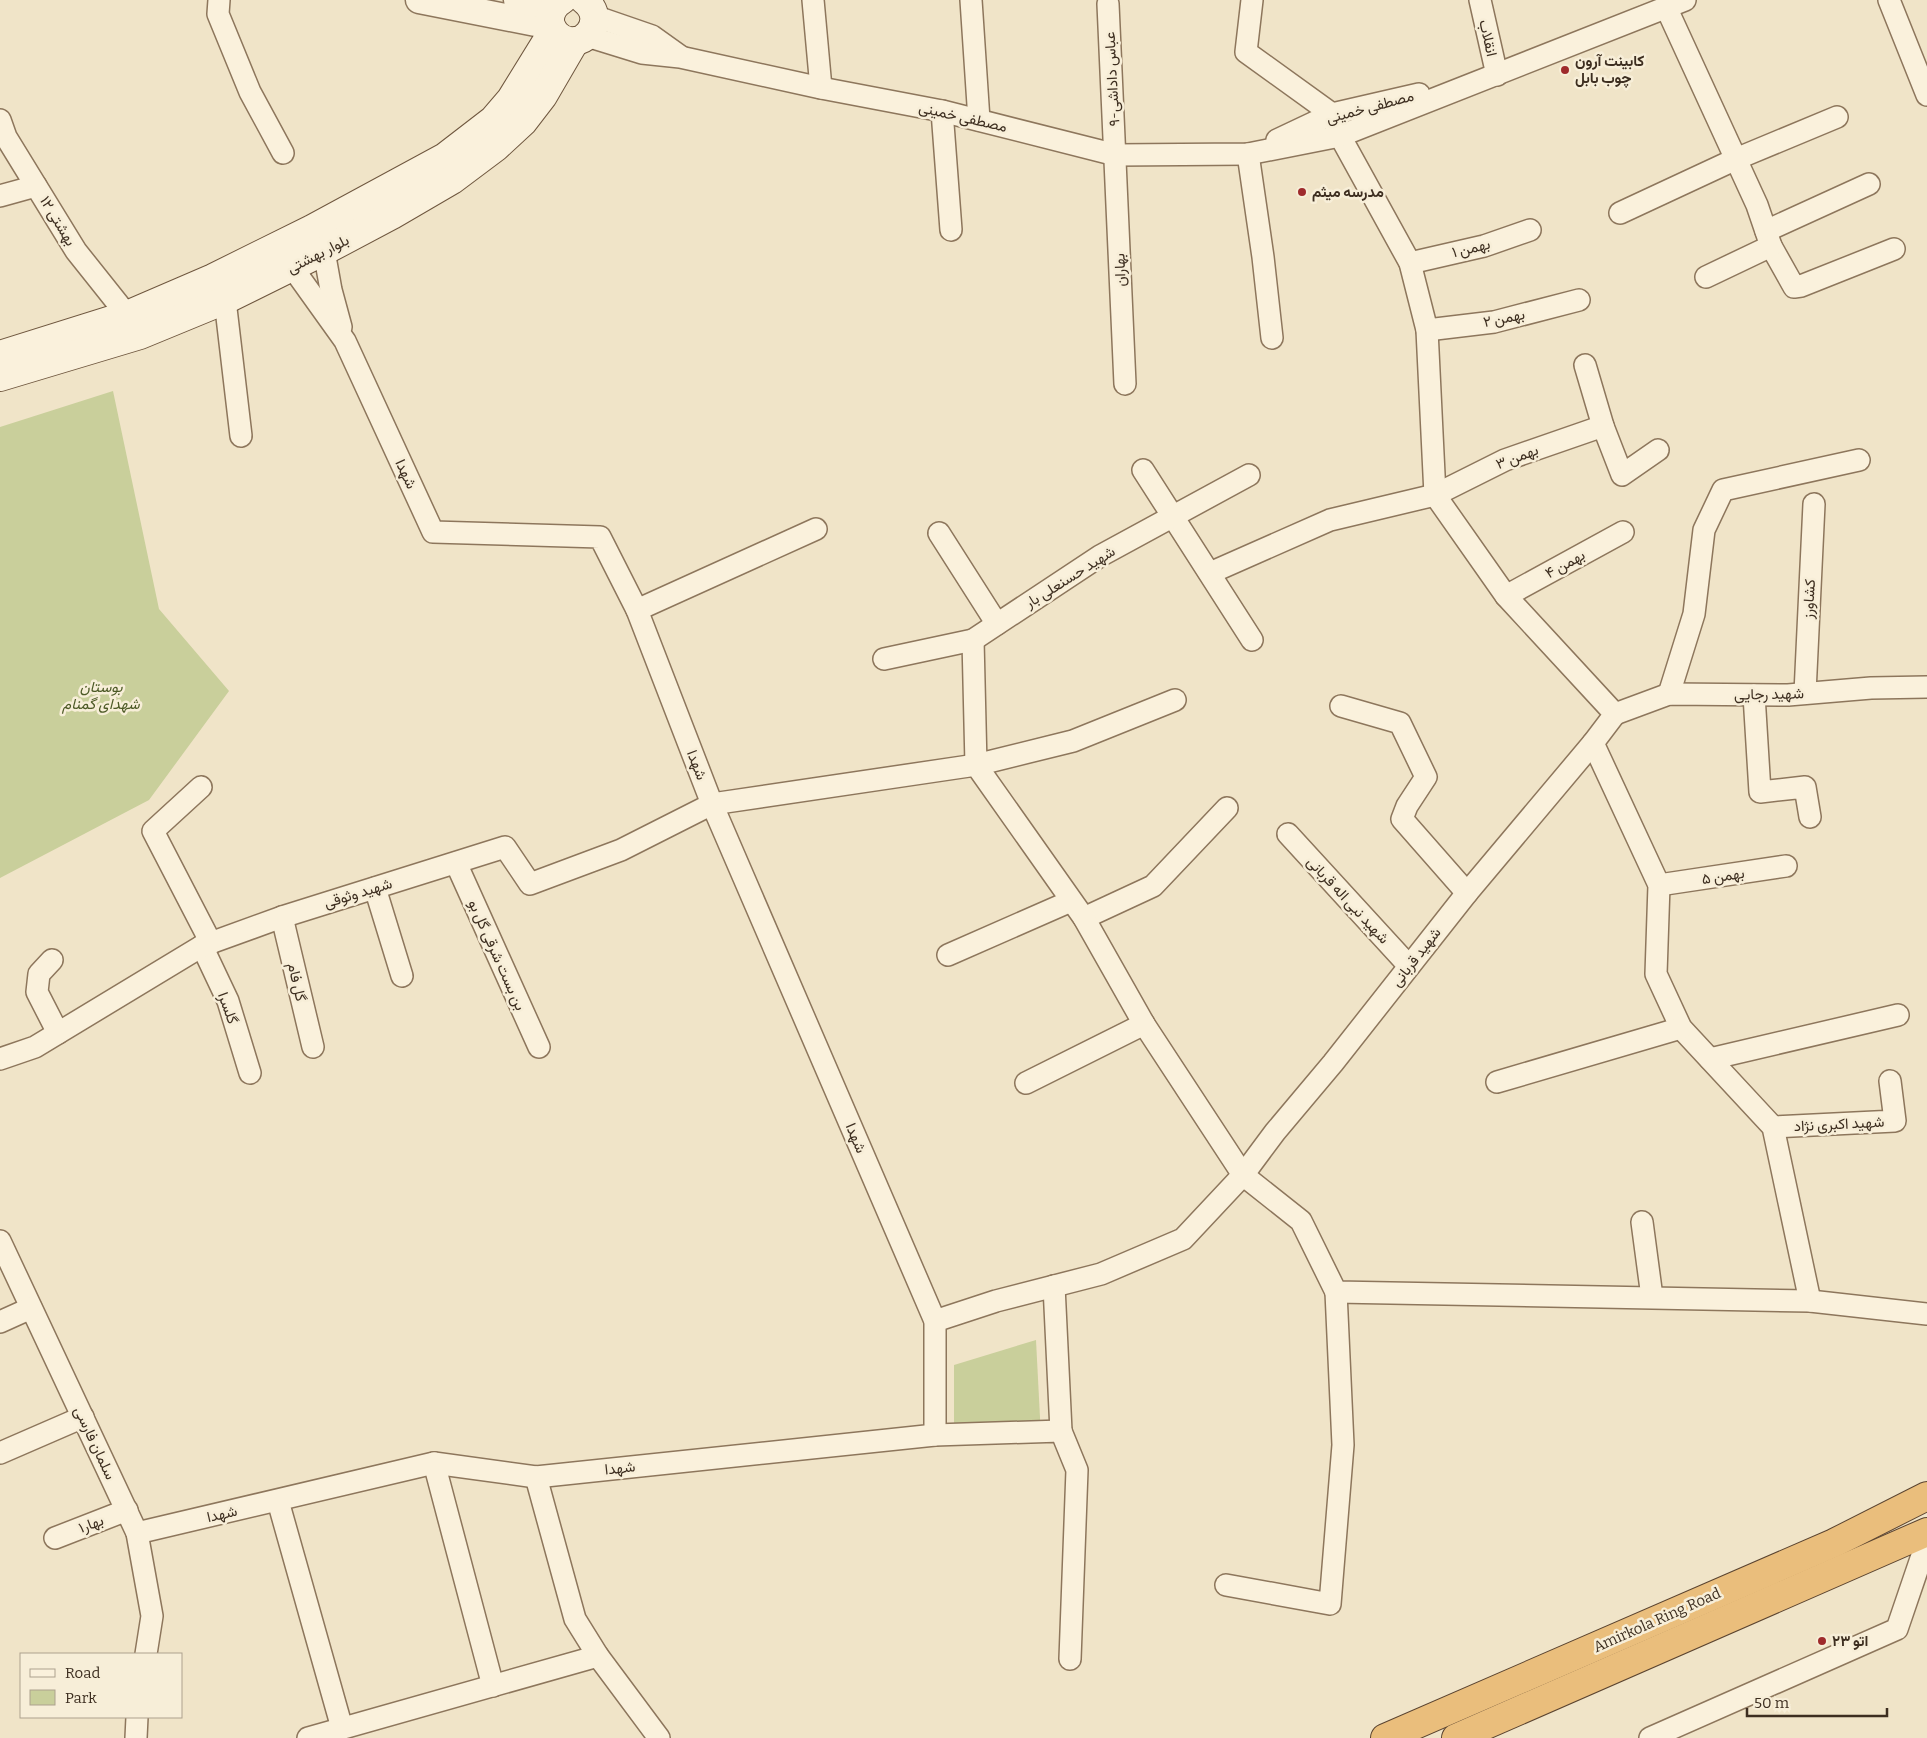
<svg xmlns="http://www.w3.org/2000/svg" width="1927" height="1738" font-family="Bitter,Vazirmatn,serif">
<rect width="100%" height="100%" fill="#f0e4c8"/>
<g fill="#c9cf9b">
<path d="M113,391L159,609L229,691L149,800L0,878V427Z"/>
<path d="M1036,1340L1041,1437L954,1435V1365Z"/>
</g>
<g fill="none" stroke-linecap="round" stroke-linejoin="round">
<g stroke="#8d765c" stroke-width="24">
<g id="minor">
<path d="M219,0L218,14L250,92L283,153"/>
<path d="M813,0L821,88"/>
<path d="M971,0L979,120"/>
<path d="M1252,0L1246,52L1332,114L1340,136L1410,263L1427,330L1435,495L1506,596L1615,714L1593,743L1659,885L1656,974L1681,1028L1773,1127L1810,1301"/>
<path d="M1480,0L1497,75"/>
<path d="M1889,0L1927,95"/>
<path d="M1108,4L1125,384"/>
<path d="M1666,7L1757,205L1771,246L1794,287L1801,286L1894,249"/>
<path d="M594,16L652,36L680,56"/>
<path d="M587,36L642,53L680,57L821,88L942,111L1116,155L1248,154L1340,136L1685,0"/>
<path d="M942,111L951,230"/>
<path d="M0,120L6,137L76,251L127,315"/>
<path d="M1277,140L1332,114L1419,94"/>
<path d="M1248,154L1263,257L1272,338"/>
<path d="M0,196L36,186"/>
<path d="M1620,213L1736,159L1837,117"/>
<path d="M1766,231L1869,184"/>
<path d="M317,239L324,251L331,290L341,327"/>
<path d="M1410,263L1484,246L1530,230"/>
<path d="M1706,277L1771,246"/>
<path d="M225,300L241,436"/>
<path d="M1427,330L1494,322L1579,300"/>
<path d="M1585,365L1603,426L1622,475L1658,450"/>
<path d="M1143,470L1252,640"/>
<path d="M939,533L997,624"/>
<path d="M1210,573L1330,520L1435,495L1505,460L1603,426"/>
<path d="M1506,596L1623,532"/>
<path d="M637,610L816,529"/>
<path d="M973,640L976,765L1073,741L1175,700"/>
<path d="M884,659L973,640L1100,556L1249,475"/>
<path d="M1805,693L1814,504"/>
<path d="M1669,694L1694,614L1704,530L1723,490L1859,460"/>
<path d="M1754,695L1760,792L1805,787L1810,817"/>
<path d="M1341,706L1400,723L1426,777L1407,806L1402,819L1467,893"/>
<path d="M1615,714L1669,694L1788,695L1871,688L1927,687"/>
<path d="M201,787L153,831L211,943"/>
<path d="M1288,834L1409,966"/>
<path d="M456,863L539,1047"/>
<path d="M1659,885L1786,866"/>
<path d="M375,888L402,976"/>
<path d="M282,917L313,1047"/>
<path d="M1084,918L1153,886L1227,808"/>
<path d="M202,946L228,1001L250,1073"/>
<path d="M948,955L1071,901"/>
<path d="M52,960L39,974L37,992L58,1033"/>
<path d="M0,1059L35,1047L202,946L282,917L505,847L530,884L621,850L712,804L976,765L1084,918L1144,1024L1243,1175L1301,1221L1336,1292L1810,1301L1927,1314"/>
<path d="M1710,1059L1898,1015"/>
<path d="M1497,1082L1681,1028"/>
<path d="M1026,1083L1144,1024"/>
<path d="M1773,1127L1895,1121L1890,1081"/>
<path d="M1642,1222L1652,1297"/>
<path d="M0,1241L137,1533L152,1616L146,1654"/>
<path d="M1054,1286L1061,1431"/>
<path d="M935,1321L996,1301L1101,1274L1183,1239L1243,1175L1275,1132L1333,1063L1467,893L1593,743"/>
<path d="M0,1322L31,1308"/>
<path d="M935,1435L1061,1431L1077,1470L1070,1659"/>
<path d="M0,1453L83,1417"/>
<path d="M434,1463L493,1686"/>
<path d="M536,1477L575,1619L598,1656L659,1738"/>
<path d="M278,1501L342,1728"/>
<path d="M137,1533L434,1463L536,1477L935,1435V1321L712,804L637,610L600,537L433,532L345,341L292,267L285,253"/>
<path d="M55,1538L127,1510"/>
<path d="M1226,1585L1330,1604L1343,1445L1336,1292"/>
<path d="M136,1738L137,1717"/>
<path d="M308,1738L598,1656"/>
<path d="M1650,1738L1897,1629L1927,1541"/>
</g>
</g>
<g stroke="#8d765c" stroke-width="29">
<g id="tertiary">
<path d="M419,0L551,26"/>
<path d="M517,0L553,7"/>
</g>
</g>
<g stroke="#6f573f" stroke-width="30">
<g id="secondary">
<path d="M562,0C555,4 550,11 550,20C550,25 553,30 556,34C579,57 611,21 584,0"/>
<path d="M0,355L127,315L213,278L312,229L445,157L493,120L511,99L553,31"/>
<path d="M0,377L140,335L225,300L324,251L392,215L452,180L496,147L523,122L543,96L575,41"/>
</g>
</g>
<g stroke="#5b4430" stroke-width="30">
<g id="trunk">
<path d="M1385,1738L1834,1543L1927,1496"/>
<path d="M1456,1738L1927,1532"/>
</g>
</g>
<use href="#minor" stroke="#faf1dc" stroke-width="21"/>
<use href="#tertiary" stroke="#faf1dc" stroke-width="26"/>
<use href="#secondary" stroke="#faf1dc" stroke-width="28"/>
<use href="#trunk" stroke="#eabe7c" stroke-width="28"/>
</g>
<g fill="#9e2a2b" stroke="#f7eed8" stroke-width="2">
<circle cx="1565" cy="70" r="5"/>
<circle cx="1302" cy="192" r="5"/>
<circle cx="1822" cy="1641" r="5"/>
</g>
<g text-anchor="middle" stroke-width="5" stroke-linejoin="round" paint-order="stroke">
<g font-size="15" fill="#3d2e20" stroke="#f7eed8">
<text transform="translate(1488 38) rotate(77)" y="5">انقلاب</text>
<text transform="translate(1112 79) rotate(-93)" y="5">عباس داداشی-۹</text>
<text transform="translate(1370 107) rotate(-15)" y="5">مصطفی خمینی</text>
<text transform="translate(963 117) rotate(13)" y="5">مصطفی خمینی</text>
<text transform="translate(58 221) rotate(59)" y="5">بهشتی ۱۲</text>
<text transform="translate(1471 248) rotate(-14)" y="5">بهمن ۱</text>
<text transform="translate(318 254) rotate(-27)" y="5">بلوار بهشتی</text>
<text transform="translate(1120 270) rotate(-92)" y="5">بهاران</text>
<text transform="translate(1504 318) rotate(-12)" y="5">بهمن ۲</text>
<text transform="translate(1517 457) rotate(-21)" y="5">بهمن ۳</text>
<text transform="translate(406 474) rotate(65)" y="5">شهدا</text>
<text transform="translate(1565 564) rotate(-29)" y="5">بهمن ۴</text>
<text transform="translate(1070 577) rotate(-32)" y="5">شهید حسنعلی بار</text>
<text transform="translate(1809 599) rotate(-87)" y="5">کشاورز</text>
<text transform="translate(1769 694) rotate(-1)" y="5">شهید رجایی</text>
<text transform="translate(697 765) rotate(69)" y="5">شهدا</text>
<text transform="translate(1723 876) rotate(-9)" y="5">بهمن ۵</text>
<text transform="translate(358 893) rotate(-17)" y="5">شهید وثوقی</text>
<text transform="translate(1348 900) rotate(47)" y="5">شهید نبی اله قربانی</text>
<text transform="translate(497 955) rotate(66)" y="5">بن بست شرقی گل بو</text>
<text transform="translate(1416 957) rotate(-52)" y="5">شهید قربانی</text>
<text transform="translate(297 982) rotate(77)" y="5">گل فام</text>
<text transform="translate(228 1008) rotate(70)" y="5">گلسرا</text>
<text transform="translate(1839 1124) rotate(-3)" y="5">شهید اکبری نژاد</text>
<text transform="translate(856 1138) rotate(67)" y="5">شهدا</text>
<text transform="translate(95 1443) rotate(65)" y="5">سلمان فارسی</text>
<text transform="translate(620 1468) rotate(-6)" y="5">شهدا</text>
<text transform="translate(222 1514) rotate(-13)" y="5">شهدا</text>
<text transform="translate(91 1524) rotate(-21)" y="5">بهار۱</text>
<text transform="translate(1657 1620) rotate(-24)" y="5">Amirkola Ring Road</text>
</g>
<g font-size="15" font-weight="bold" fill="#3d2e20" stroke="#f7eed8" text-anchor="start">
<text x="1575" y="66">کابینت آرون<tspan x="1575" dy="17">چوب بابل</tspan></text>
<text x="1312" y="197">مدرسه میثم</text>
<text x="1832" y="1646">اتو ۲۳</text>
</g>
<g font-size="15" font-style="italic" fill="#4d5a26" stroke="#f7eed8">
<text x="101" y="692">بوستان<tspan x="101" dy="17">شهدای گمنام</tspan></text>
</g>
</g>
<rect x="20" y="1653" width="162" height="65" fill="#f7eed8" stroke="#ada18e"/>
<rect x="30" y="1669" width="25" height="8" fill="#faf1dc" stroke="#ada18e"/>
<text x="65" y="1678" font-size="15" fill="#3d2e20">Road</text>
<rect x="30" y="1690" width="25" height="15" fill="#c9cf9b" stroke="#ada18e"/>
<text x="65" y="1703" font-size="15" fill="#3d2e20">Park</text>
<path d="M1747 1708v8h140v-8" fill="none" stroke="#3d2e20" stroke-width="2.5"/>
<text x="1754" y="1708" font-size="15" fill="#3d2e20" stroke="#f7eed8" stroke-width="4" paint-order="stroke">50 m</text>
</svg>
